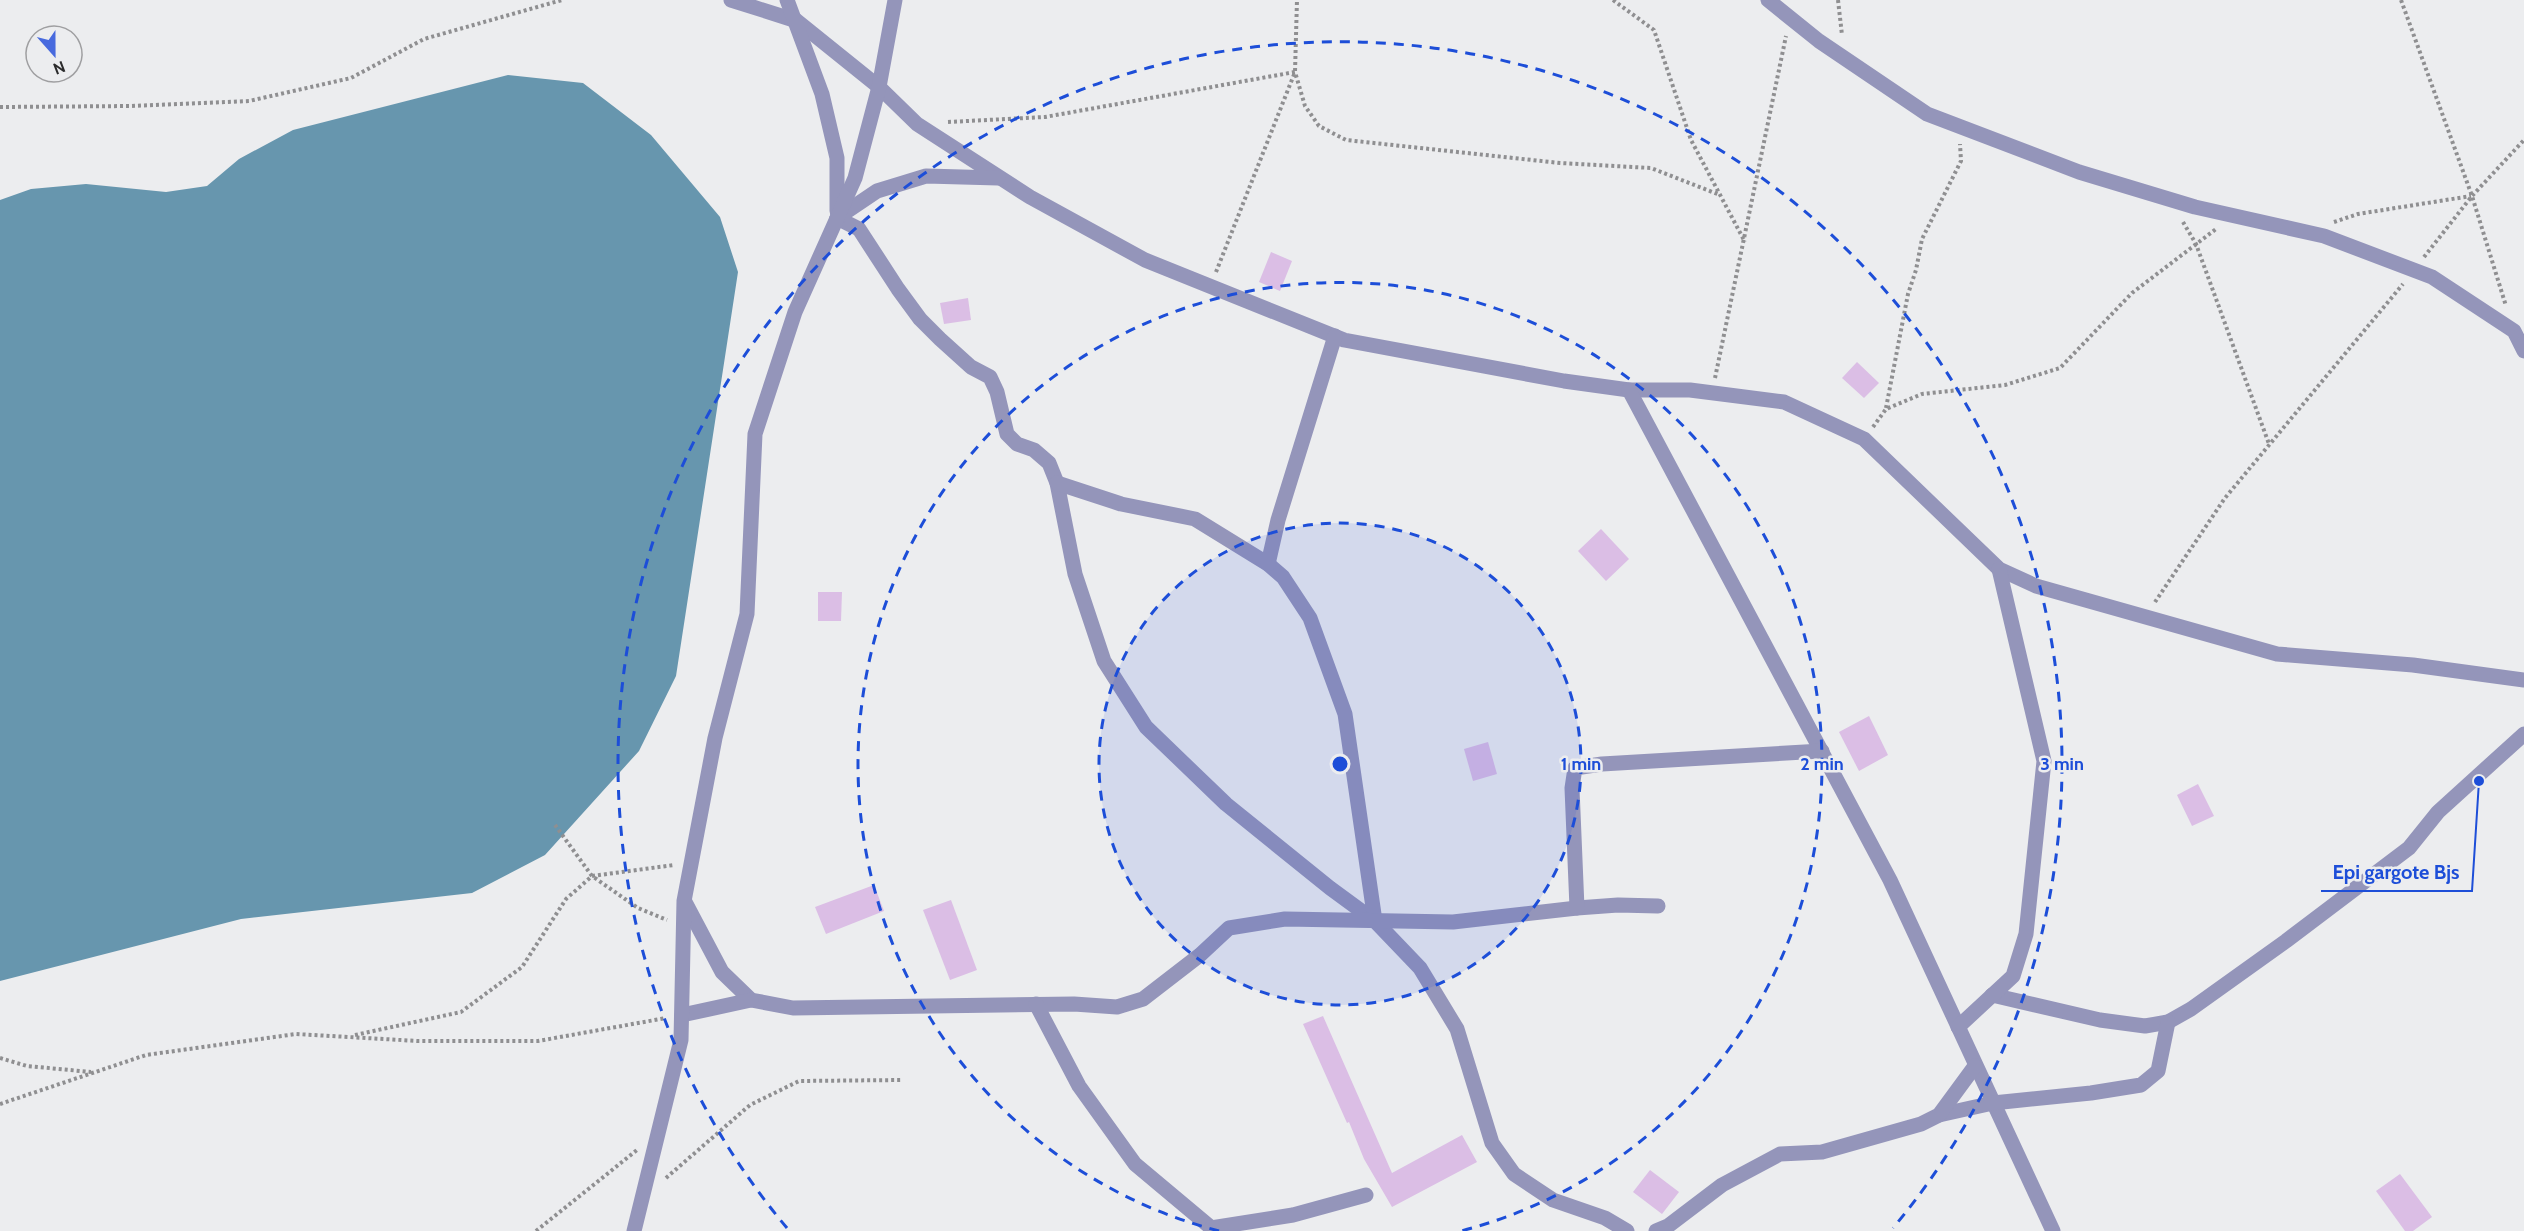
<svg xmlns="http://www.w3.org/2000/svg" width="2524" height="1231" font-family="Cabin,sans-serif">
<rect width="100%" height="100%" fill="#ecedef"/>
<path fill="#6796ae" d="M508,75L583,83L651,135L720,217L738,272L676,676L639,751L545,855L472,893L241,919L0,981V200L31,189L86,184L166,192L207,186L239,159L293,130Z"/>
<g fill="#dbbee5">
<path d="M1271,252L1292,261L1280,291L1259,282Z"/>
<path d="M968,298L971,320L944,324L940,303Z"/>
<path d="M1857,362L1879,383L1864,398L1842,378Z"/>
<path d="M1601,529L1629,559L1606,581L1578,551Z"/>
<path d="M818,592H842L841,621H818Z"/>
<path d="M1869,716L1888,755L1859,771L1839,732Z"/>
<path d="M1488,742L1497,774L1473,781L1464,749Z"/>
<path d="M2198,784L2214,816L2192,826L2177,795Z"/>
<path d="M874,885L884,911L826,934L815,907Z"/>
<path d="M951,900L977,970L950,980L923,910Z"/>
<path d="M1323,1016L1392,1173L1462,1135L1477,1162L1392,1207L1364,1159L1349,1122L1347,1123L1303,1024Z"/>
<path d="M1650,1170L1679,1192L1662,1214L1633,1192Z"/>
<path d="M2400,1174L2432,1217L2413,1231H2405L2376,1191Z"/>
</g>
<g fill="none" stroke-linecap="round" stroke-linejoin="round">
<g stroke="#8f8f91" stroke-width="4" stroke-dasharray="3 3" stroke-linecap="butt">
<path d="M1613,0L1654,30L1691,140L1745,242"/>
<path d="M1838,0L1842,35"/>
<path d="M2401,0L2472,196L2506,306"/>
<path d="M0,107L131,106L249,101L351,78L424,39L562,0"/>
<path d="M948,122L1045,117L1295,72L1305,106L1319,126L1346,140L1560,163L1651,168L1720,195"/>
<path d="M2183,222L2196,244L2269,444"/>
<path d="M2334,222L2358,214L2471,196"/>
<path d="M2424,257L2472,196L2524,140"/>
<path d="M1216,272L1295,72L1297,0"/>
<path d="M1715,378L1786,36"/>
<path d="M1886,408L1908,294L1916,270L1922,239L1961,161L1960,144"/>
<path d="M1873,427L1886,409L1922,394L2005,385L2060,368L2132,293L2216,229"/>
<path d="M2155,602L2225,498L2403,284"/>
<path d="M555,825L592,876L638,908L667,920"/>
<path d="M355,1035L461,1012L522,967L566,899L592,876L674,865"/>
<path d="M0,1058L27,1066L91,1072"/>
<path d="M0,1104L146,1055L296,1034L418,1041H538L666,1018"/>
<path d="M666,1178L750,1105L799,1081L902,1080"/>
<path d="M536,1231L637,1150"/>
</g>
<g stroke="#9495ba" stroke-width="15">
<path d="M731,0L797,21L879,87L917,124L1030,197L1145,260L1344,340L1564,381L1629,390H1690L1784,402L1864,439L1999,569L2036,586L2277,654L2413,665L2524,680"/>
<path d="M787,0L822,94L837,158V211"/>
<path d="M1768,0L1819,41L1927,114L2079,172L2195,207L2324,236L2432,277L2514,331L2524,351"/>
<path d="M837,218L859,229L898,289L920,319L940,339L971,367L990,377L997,392L1007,434L1017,444L1034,450L1049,463L1057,483L1075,574L1104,661L1146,727L1226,804L1330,888L1375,921L1420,968L1457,1029L1492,1143L1514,1174L1553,1200L1605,1218L1627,1231"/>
<path d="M837,218L877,191L926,176L998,178"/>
<path d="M1629,390L1890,880L2053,1231"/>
<path d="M1057,483L1121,504L1195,519L1268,564L1283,577L1310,618L1345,714L1375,921"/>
<path d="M1268,564L1278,520L1335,336"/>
<path d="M685,902L722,972L751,1000L793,1008L1074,1004L1117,1007L1143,999L1200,955L1229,928L1285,919L1453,922L1577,908L1618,905L1658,906"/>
<path d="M1577,908L1572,788L1575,768L1602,764L1822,751"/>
<path d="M1992,995L2100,1020L2145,1026L2168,1022L2191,1009L2286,941L2409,848L2438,812L2524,734"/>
<path d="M1036,1004L1079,1086L1135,1164L1215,1231"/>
<path d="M682,1015L751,1000"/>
<path d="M1958,1027L2013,976L2026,934L2044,761L1999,569"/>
<path d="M1939,1115L1993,1103L2091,1093L2141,1085L2158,1071L2168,1022"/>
<path d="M1211,1228L1293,1215L1366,1195"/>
<path d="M634,1231L681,1040L684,901L715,738L747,614L755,434L795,312L855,178L879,87L895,0"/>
<path d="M1656,1231L1668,1226L1722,1185L1780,1154L1822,1152L1921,1124L1939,1115L1975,1066"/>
</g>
</g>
<circle cx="1340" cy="764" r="241" fill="#1d4ed8" fill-opacity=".12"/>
<g fill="none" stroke="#1d4ed8" stroke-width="3" stroke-dasharray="10 8">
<circle cx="1340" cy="764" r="241"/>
<path d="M1219 1231A482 482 0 1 1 1461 1231"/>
<path d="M787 1228A722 722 0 1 1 1893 1228"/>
</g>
<circle cx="1340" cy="764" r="9" fill="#1d4ed8" stroke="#ecedef" stroke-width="3"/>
<g font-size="18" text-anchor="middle" font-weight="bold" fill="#1d4ed8" stroke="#ecedef" stroke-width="5" stroke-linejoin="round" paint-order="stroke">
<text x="1581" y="770">1 min</text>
<text x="1822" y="770">2 min</text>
<text x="2062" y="770">3 min</text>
</g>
<path fill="none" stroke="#1d4ed8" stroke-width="2" d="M2479 781L2472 891H2321"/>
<circle fill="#1d4ed8" stroke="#ecedef" stroke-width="2" cx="2479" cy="781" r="6"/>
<g font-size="20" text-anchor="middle" font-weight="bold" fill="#1d4ed8" stroke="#ecedef" stroke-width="5" stroke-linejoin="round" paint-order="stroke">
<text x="2396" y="879">Epi gargote Bjs</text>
</g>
<g transform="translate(54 54) rotate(159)"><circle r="28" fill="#ecedef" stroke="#9f9fa1" stroke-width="1.5"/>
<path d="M0-4.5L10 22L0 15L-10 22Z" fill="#486ade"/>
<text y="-9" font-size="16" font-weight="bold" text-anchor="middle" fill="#2b2b2c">N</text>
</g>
</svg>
